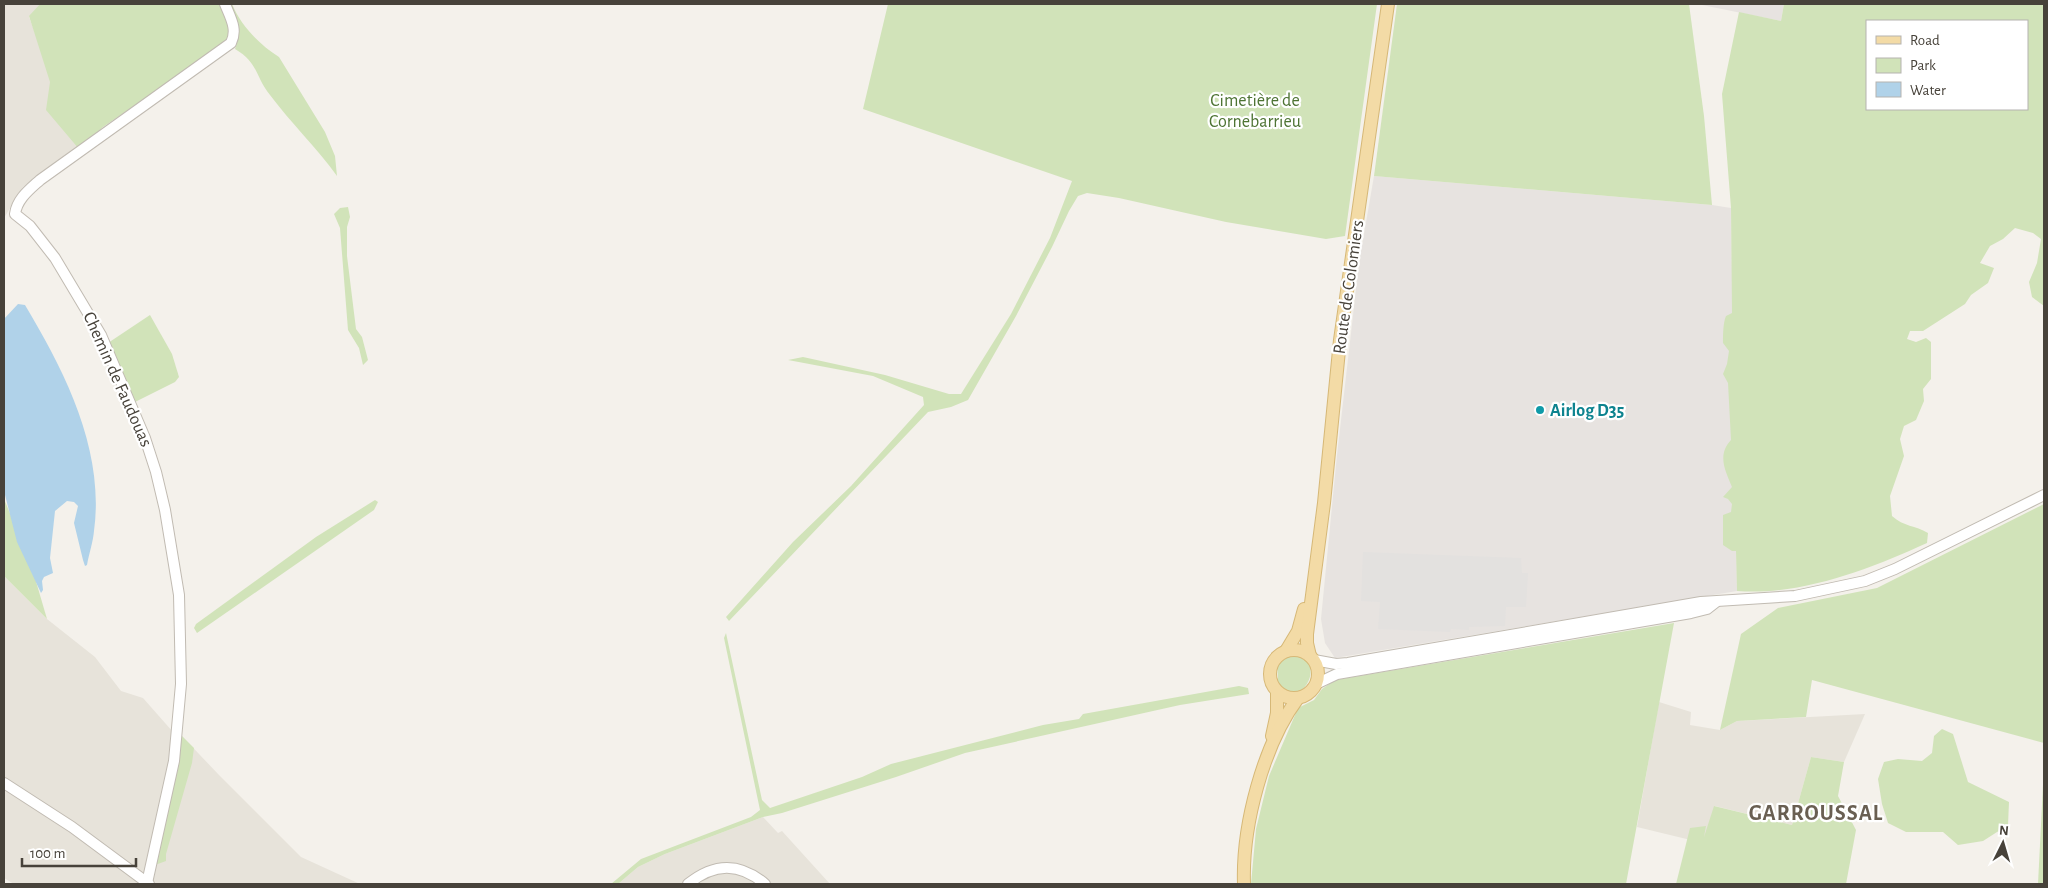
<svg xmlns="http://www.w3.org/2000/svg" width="2048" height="888" font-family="'Alegreya Sans',sans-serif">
<rect width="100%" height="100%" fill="#f4f1eb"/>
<g fill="#e7e3da">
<path d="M4,4H40L29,17L79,149L23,187L4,218Z"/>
<path d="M4,576L47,619L95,657L121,691L143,698L173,732L180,734L219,775L301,857L360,884H14L4,878Z"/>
<path d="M1659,702L1691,712L1690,725L1720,730L1737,721L1865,714L1844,762L1811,757L1792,825L1715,806L1703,843L1637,827Z"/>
<path d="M763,817L778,833L782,831L830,884H618L638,867L665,854Z"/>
</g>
<g fill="#e7e3e0">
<path d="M1697,4H1784L1781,21Z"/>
<path d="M1374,176L1712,205L1731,208L1737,591L1335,658L1325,643L1321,619L1337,455L1359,263Z"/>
</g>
<g fill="#d1e3b9" fill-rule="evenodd">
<path d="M40,4H223L230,31L226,43L103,127L79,149L46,110L50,82L29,16Z"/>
<path d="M227,4H232C241,26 259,44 279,57L325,132L335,156L337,176C316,147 291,123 270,95C255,77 259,63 235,49C242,32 234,19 227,4Z"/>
<path d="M888,4H1377L1345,236L1326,239L1226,222L1119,198L1087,193L1078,196L1069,211L1052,247L1016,316L968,400L951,407L928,412L729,621L726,617L793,542L851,486L924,405L923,397L873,376L788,360L803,357L885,375L949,394H961L1011,314L1050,238L1072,181L863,109Z"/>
<path d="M1397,4H1689L1704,116L1712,205L1374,176Z"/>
<path d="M1784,4H2044V306L2032,297L2029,282L2037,263L2041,239L2033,233L2015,228L2003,239L1990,246L1980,263L1994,268L1988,283L1971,295L1965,304L1923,331H1910L1907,339L1916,342L1926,338L1931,342V379L1923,389L1924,401L1916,420L1904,426L1900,439L1904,456L1890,496L1892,516C1904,527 1915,525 1928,533L1927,543C1870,569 1801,596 1737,591L1736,551H1732L1723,545V515L1731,512L1732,504L1728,499L1723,497L1732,487C1725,470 1717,455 1731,440L1728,383L1723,374L1727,364L1729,351L1723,343C1723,335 1723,323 1726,316L1732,313L1731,208L1722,94L1739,12L1781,21ZM1867,21H2027V109H1867Z"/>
<path d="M348,207L350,217L347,227V256L356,329L362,337L368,360L363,365L359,348L348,330L340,228L334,214L340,208Z"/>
<path d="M150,315L172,354L179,377L175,382L135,402L108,343Z"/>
<path d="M4,499L30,561L47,619L4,576Z"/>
<path d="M375,500L378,502L374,510L197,633L194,628L196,624L316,537Z"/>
<path d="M2044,504V743L1812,680L1806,717L1737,721L1720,730L1741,634L1778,608L1877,588Z"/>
<path d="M1674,623L1626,884H1251L1256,829L1269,776L1298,708L1314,700L1322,689L1335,680Z"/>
<path d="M726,633L762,800L770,808L862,777L891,764L1043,725L1079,719L1083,714L1239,686L1248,688L1249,694L1180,705L965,753L896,777L782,813L763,817L665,854L638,867L618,884H611L641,859L751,817L760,810L724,638Z"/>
<path d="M1288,656C1332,651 1303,718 1277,682L1278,678L1277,666L1283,659Z"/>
<path d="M1942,729L1953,734L1968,782L2009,802L2008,825L1983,841L1958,845L1943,832H1906L1888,823L1882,804L1878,779L1884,762L1898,759L1922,761L1932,753L1934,736Z"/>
<path d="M180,734L194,748L192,763L166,854V861L155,865Z"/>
<path d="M1811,757L1844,762L1838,796L1856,830L1846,884H1676L1690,828L1706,826L1704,837L1714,806L1792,825Z"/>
<path d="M2044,765V884H2038Z"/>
</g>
<path fill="#e3e1df" d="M1363,552L1521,558L1522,573H1528L1526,607H1506L1505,626L1469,627V630L1451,629L1450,632L1378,629L1380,602L1361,601Z"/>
<path fill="#b0d2e9" d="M18,304L25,305C65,372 105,450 94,531C93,542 89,554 87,565L85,566L83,560L74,523L78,506L74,502L67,501L55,511L50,558L53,573L44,577L42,581L43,590L41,593L17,542L4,491V319Z"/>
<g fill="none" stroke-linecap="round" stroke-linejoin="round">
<g stroke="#c1bbb2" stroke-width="12">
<g id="minor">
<path d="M1314,660L1336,664L1348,663L1701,602L1795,596L1865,581L1895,569L2044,495"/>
<path d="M1316,684L1337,674L1691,613L1707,609L1716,602"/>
<path d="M4,783L72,827L149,884"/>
<path d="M147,883L174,761L181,684L179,595L165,510L156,472L145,438L101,335L55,258L30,226L15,214C17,199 29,190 40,180L231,43C238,29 230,17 225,4"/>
<path d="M688,884C714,863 739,862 765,884"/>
</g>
</g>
<g stroke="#d6b877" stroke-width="14">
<g id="major">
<circle cx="1294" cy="674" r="24"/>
<path d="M1286,651L1298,631L1304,609"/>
<path d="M1310,656L1307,643V634L1324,503L1340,340L1388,4"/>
<path d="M1272,736L1277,713V692"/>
<path d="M1244,884C1242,826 1263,745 1298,698"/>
</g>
</g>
<use href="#minor" stroke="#fff" stroke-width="10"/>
<use href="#major" stroke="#f3dba6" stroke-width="12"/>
</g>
<circle fill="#0f9aa8" stroke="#fff" stroke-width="2" cx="1540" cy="410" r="5"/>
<g text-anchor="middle" stroke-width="4.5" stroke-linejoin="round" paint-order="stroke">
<g font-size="18" fill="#4d7333" stroke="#fff">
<text x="1255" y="106">Cimetière de<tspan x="1255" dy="21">Cornebarrieu</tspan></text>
</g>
<g font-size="18" fill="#47423a" stroke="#fff">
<text transform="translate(1348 287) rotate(-82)" y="6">Route de Colomiers</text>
<text transform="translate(118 379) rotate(66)" y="6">Chemin de Faudouas</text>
</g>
<g font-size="18" font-weight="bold" fill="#0d838f" stroke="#fff" text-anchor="start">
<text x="1550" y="416">Airlog D35</text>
</g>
<g font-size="22" font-weight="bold" letter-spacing="1" fill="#695f52" stroke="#fff">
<text x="1816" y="820">GARROUSSAL</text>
</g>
</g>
<rect width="2048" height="888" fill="none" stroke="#47423a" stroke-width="10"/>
<rect x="1866" y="20" width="162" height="90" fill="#ffffff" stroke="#b5b3b0"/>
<rect x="1876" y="36" width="25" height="8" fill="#f3dba6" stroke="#b5b3b0"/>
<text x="1910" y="45" font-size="15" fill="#47423a">Road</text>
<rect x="1876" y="58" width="25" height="15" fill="#d1e3b9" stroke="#b5b3b0"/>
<text x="1910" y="70" font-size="15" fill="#47423a">Park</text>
<rect x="1876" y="82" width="25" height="15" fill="#b0d2e9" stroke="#b5b3b0"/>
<text x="1910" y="95" font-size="15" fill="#47423a">Water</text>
<g transform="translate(2003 843) rotate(5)" stroke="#ffffff" stroke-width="4" paint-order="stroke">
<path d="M0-4L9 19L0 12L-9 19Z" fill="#47423a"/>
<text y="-8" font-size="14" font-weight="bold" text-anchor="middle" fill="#47423a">N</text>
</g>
<path d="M22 858v8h114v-8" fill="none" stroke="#47423a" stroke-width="2.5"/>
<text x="30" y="858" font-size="15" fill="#47423a" stroke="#ffffff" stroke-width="4" paint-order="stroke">100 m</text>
</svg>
